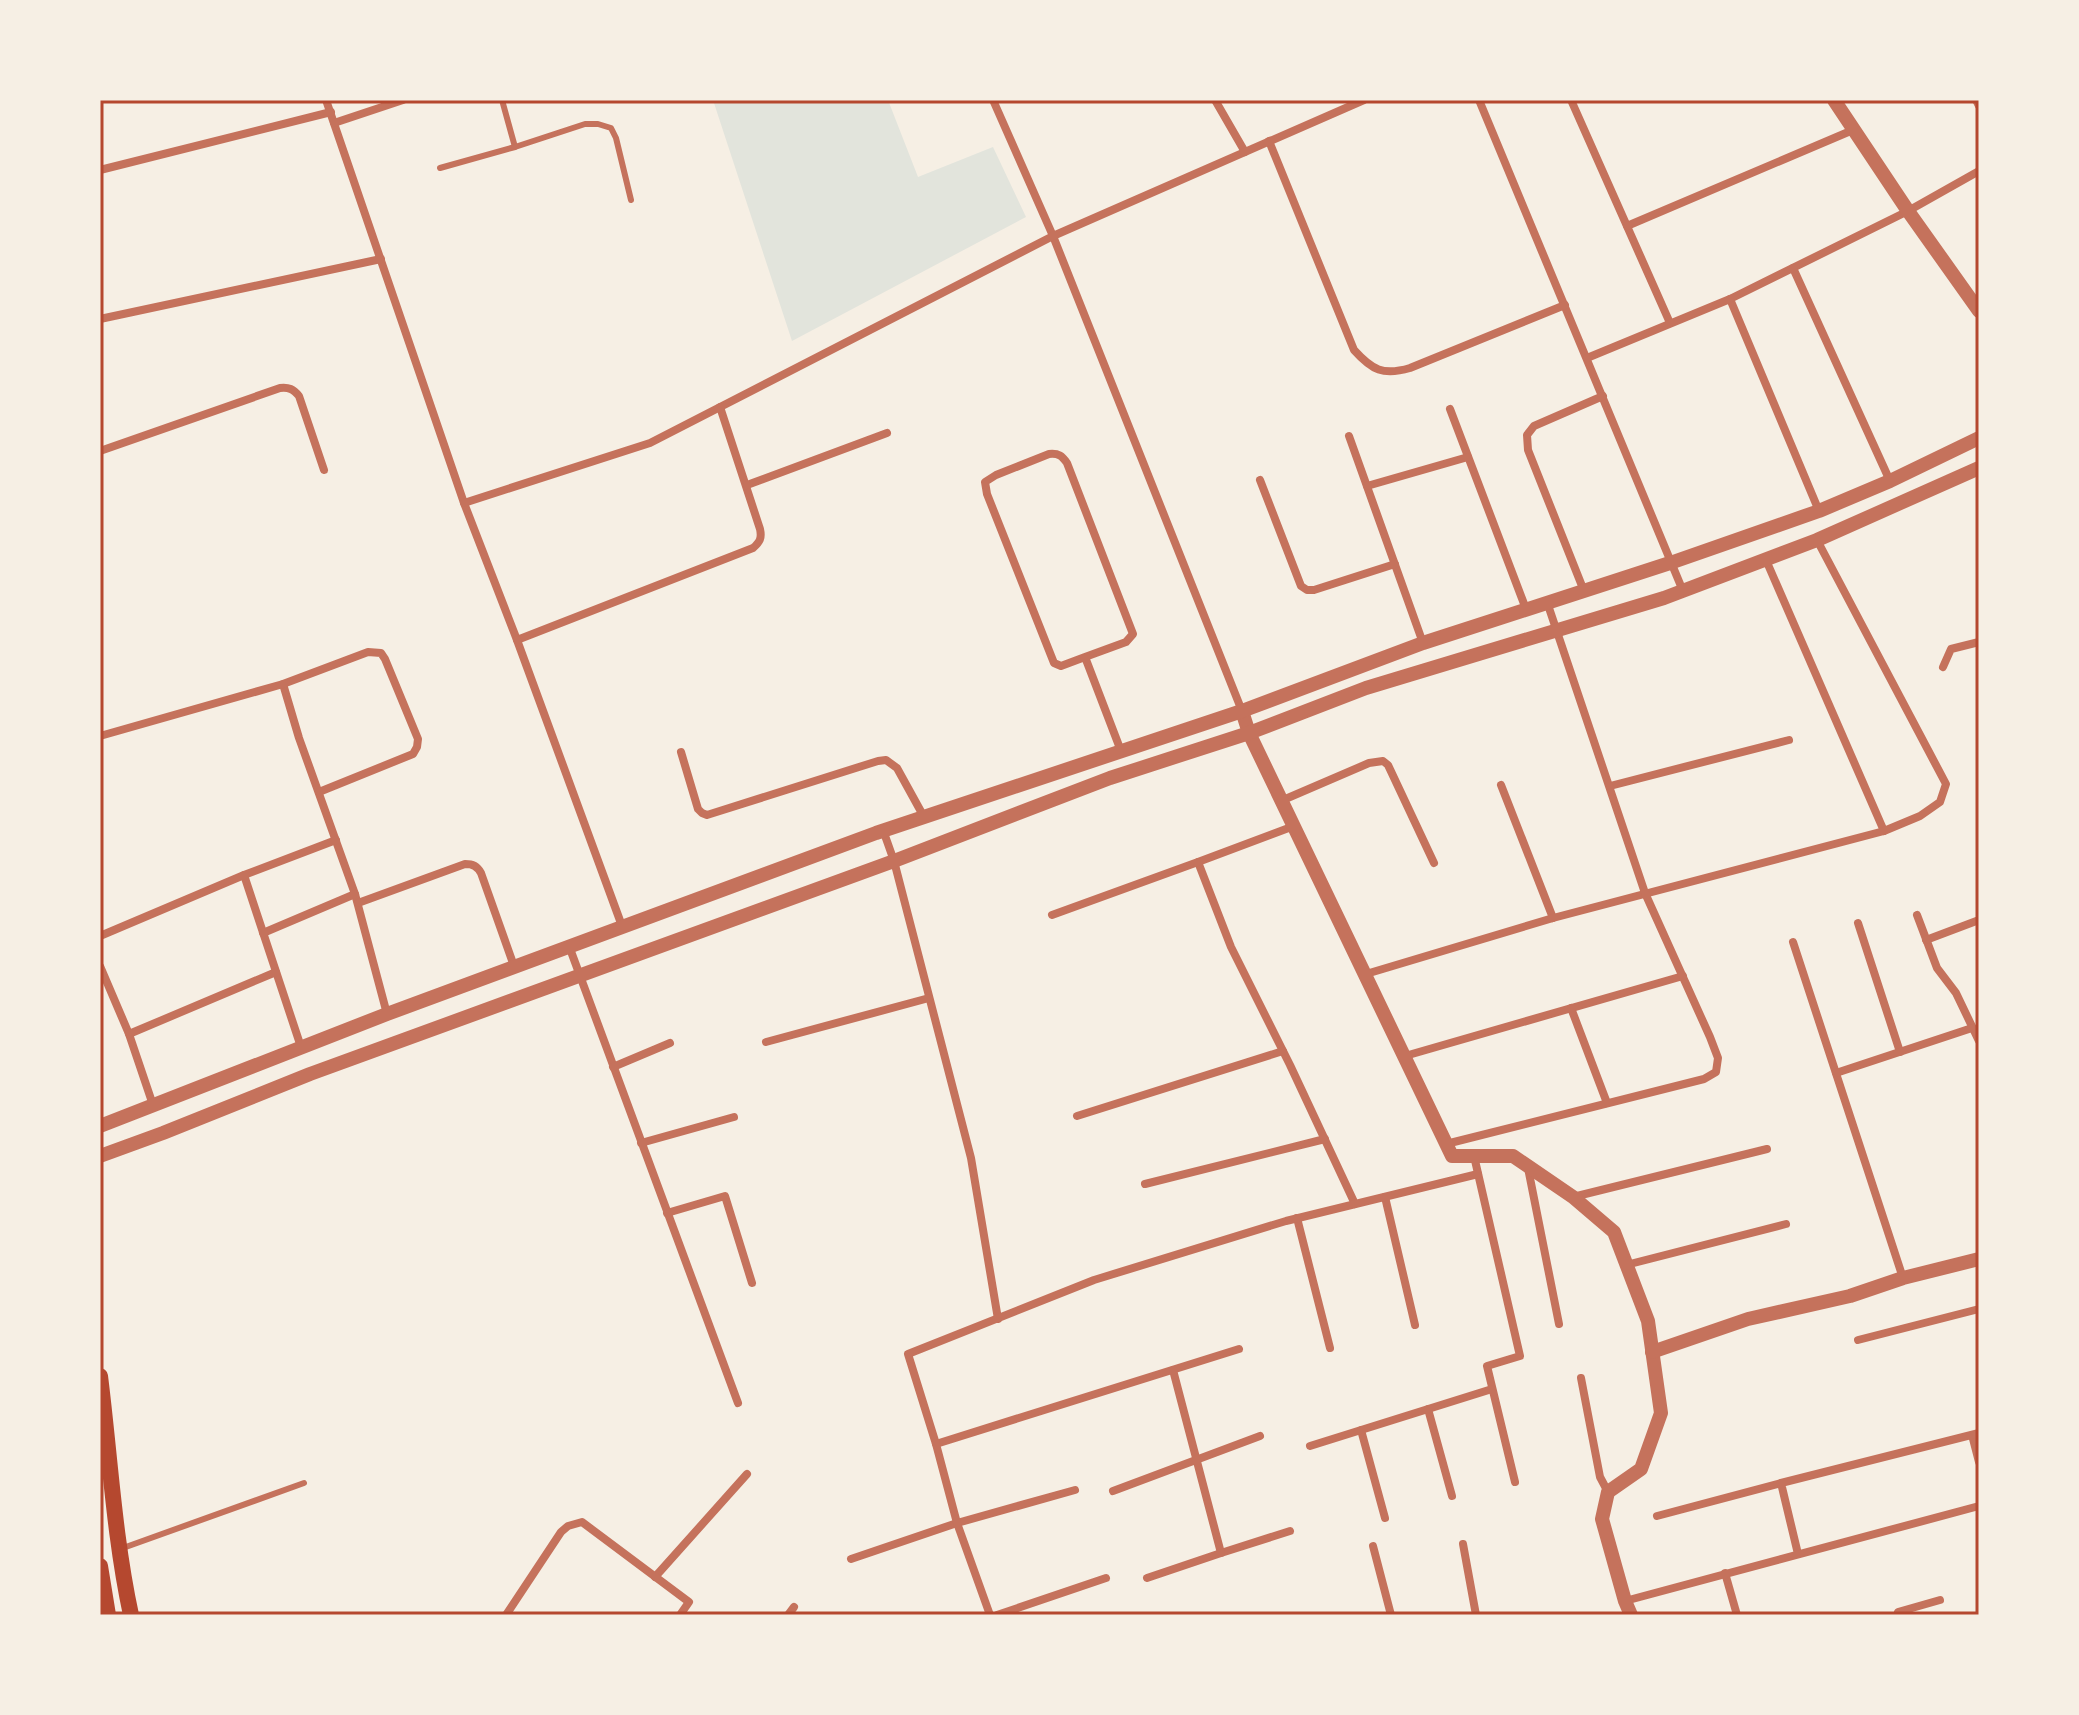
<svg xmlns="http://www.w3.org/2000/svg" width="2079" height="1715" font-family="Montserrat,sans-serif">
<rect width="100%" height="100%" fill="#f6efe4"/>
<path fill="#e2e4dc" d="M713,100H888L918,177L993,147L1026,217L792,341Z"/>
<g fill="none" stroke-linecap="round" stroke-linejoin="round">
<g stroke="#c5725c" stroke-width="6">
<path d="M502,100L515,147"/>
<path d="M440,168L515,147L585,124H598L611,128L616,138L631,200"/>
<path d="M123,1548L304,1483"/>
</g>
<g stroke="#c5725c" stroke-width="8">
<path d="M326,100L464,503L517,640L753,548C760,542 762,538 760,529L720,407"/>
<path d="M993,100L1053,236L1242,711"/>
<path d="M1215,100L1245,152"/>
<path d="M1479,100L1683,591"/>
<path d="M1571,100L1670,323"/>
<path d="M1976,100L1979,106"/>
<path d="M334,123L403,100"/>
<path d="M1269,141L1354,350C1372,370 1383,376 1410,368L1565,305"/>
<path d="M100,170L331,112"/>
<path d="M1627,226L1853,130"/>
<path d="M1793,268L1890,481"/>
<path d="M1730,299L1819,511"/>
<path d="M100,319L381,259"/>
<path d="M1587,358L1730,299L1908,211L1979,171"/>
<path d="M1450,409L1526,609"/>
<path d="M1349,436L1423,643"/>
<path d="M100,451L280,388C289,387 293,389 299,396L324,470"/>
<path d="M1260,480L1301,586L1307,590H1314L1395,564"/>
<path d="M747,485L887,433"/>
<path d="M1367,486L1468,457"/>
<path d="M464,503L650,443L1053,236L1364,100"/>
<path d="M1766,560L1884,831"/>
<path d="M1584,591L1528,450L1527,435L1534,426L1603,396"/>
<path d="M517,640L622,926"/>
<path d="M1085,657L1126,642L1133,634L1067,463C1062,456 1059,453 1049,454L996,475L985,482L987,494L1054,663L1061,666L1085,657L1121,751"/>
<path d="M1943,667L1951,649L1979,642"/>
<path d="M283,684L299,738L355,894L387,1014"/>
<path d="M100,736L283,684L368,652L381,653L385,659L418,739L417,747L413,754L319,792"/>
<path d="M681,752L698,809L702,813L707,815L878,761L886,760L897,768L924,817"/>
<path d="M1501,785L1553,918"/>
<path d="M1610,786L1789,740"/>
<path d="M1283,800L1369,763L1383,761L1388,765L1434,863"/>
<path d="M1294,826L1198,862L1231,947L1290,1065L1355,1204"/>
<path d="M883,830L894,861L971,1158L998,1319"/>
<path d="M244,875L301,1047"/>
<path d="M358,903L465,864C473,864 477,866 481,873L514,966"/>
<path d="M1052,915L1198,862"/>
<path d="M1917,915L1937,968L1956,993L1979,1041"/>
<path d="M1858,923L1900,1052"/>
<path d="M263,933L355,894"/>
<path d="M100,936L244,875L336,840"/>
<path d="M1926,940L1979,920"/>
<path d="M1793,942L1903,1278"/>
<path d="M569,946L738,1403"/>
<path d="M100,966L129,1034L153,1105"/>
<path d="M1366,974L1553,918L1884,831L1920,816L1940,802L1946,784L1817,540"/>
<path d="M1571,1008L1607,1103"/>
<path d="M129,1034L276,972"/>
<path d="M766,1042L929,998"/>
<path d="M1405,1056L1683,976"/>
<path d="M613,1067L670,1043"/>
<path d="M1836,1073L1972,1028"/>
<path d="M1077,1116L1283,1051"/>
<path d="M641,1143L734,1117"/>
<path d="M1446,1144L1704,1079L1716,1072L1718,1058L1710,1037L1645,893L1547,602"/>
<path d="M1474,1156L1520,1356L1487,1366L1515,1482"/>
<path d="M1528,1168L1559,1324"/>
<path d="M1145,1184L1325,1139"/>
<path d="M1385,1197L1415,1325"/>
<path d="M1573,1197L1767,1149"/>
<path d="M667,1213L725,1196L752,1283"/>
<path d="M1297,1218L1330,1348"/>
<path d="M1626,1265L1786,1224"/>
<path d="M1858,1340L1979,1309"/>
<path d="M1581,1378L1600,1477L1608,1492"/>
<path d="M1428,1409L1452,1496"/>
<path d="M1361,1430L1385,1518"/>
<path d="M1972,1435L1979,1462"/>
<path d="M936,1444L1239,1349"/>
<path d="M1310,1446L1492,1389"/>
<path d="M1113,1491L1260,1436"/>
<path d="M1657,1516L1781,1483"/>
<path d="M1463,1544L1476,1615"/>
<path d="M1373,1546L1391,1615"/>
<path d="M1221,1553L1290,1531"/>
<path d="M1798,1554L1781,1483L1979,1433"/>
<path d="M851,1559L957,1523L1075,1490"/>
<path d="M1725,1573L1737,1615"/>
<path d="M655,1577L747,1474"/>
<path d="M1147,1578L1221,1553L1173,1370"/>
<path d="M1625,1601L1979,1506"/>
<path d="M506,1615L561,1532L568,1526L582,1522L689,1602L680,1615"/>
<path d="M788,1615L794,1607"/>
<path d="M990,1615L957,1523L936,1444L908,1354L1094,1280L1286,1221L1478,1174"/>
<path d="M997,1615L1106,1578"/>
<path d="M1897,1615L1898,1612L1940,1600"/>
</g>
<g stroke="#c5725c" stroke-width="14">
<path d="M1834,100L1908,211L1979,311"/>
<path d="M1242,711L1249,733L1452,1156H1513L1573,1197L1614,1232L1648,1321L1661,1413L1641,1469L1608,1492L1602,1519L1625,1601L1631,1615"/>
<path d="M100,1126L387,1014L876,833L1242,711L1423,643L1673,562L1819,511L1890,481L1979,438"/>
<path d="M100,1156L163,1133L310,1074L894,861L1110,778L1249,733L1366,688L1664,598L1817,540L1979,468"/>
<path d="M1652,1352L1748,1319L1850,1296L1903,1278L1979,1259"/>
</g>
<g stroke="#b5482f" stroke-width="16">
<path d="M100,1376C110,1456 114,1536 131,1615"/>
<path d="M100,1566L108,1615"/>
</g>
</g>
<rect width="2079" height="1715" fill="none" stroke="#f6efe4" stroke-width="204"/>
<rect x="102" y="102" width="1875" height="1511" fill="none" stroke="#b5482f" stroke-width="3"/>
</svg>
